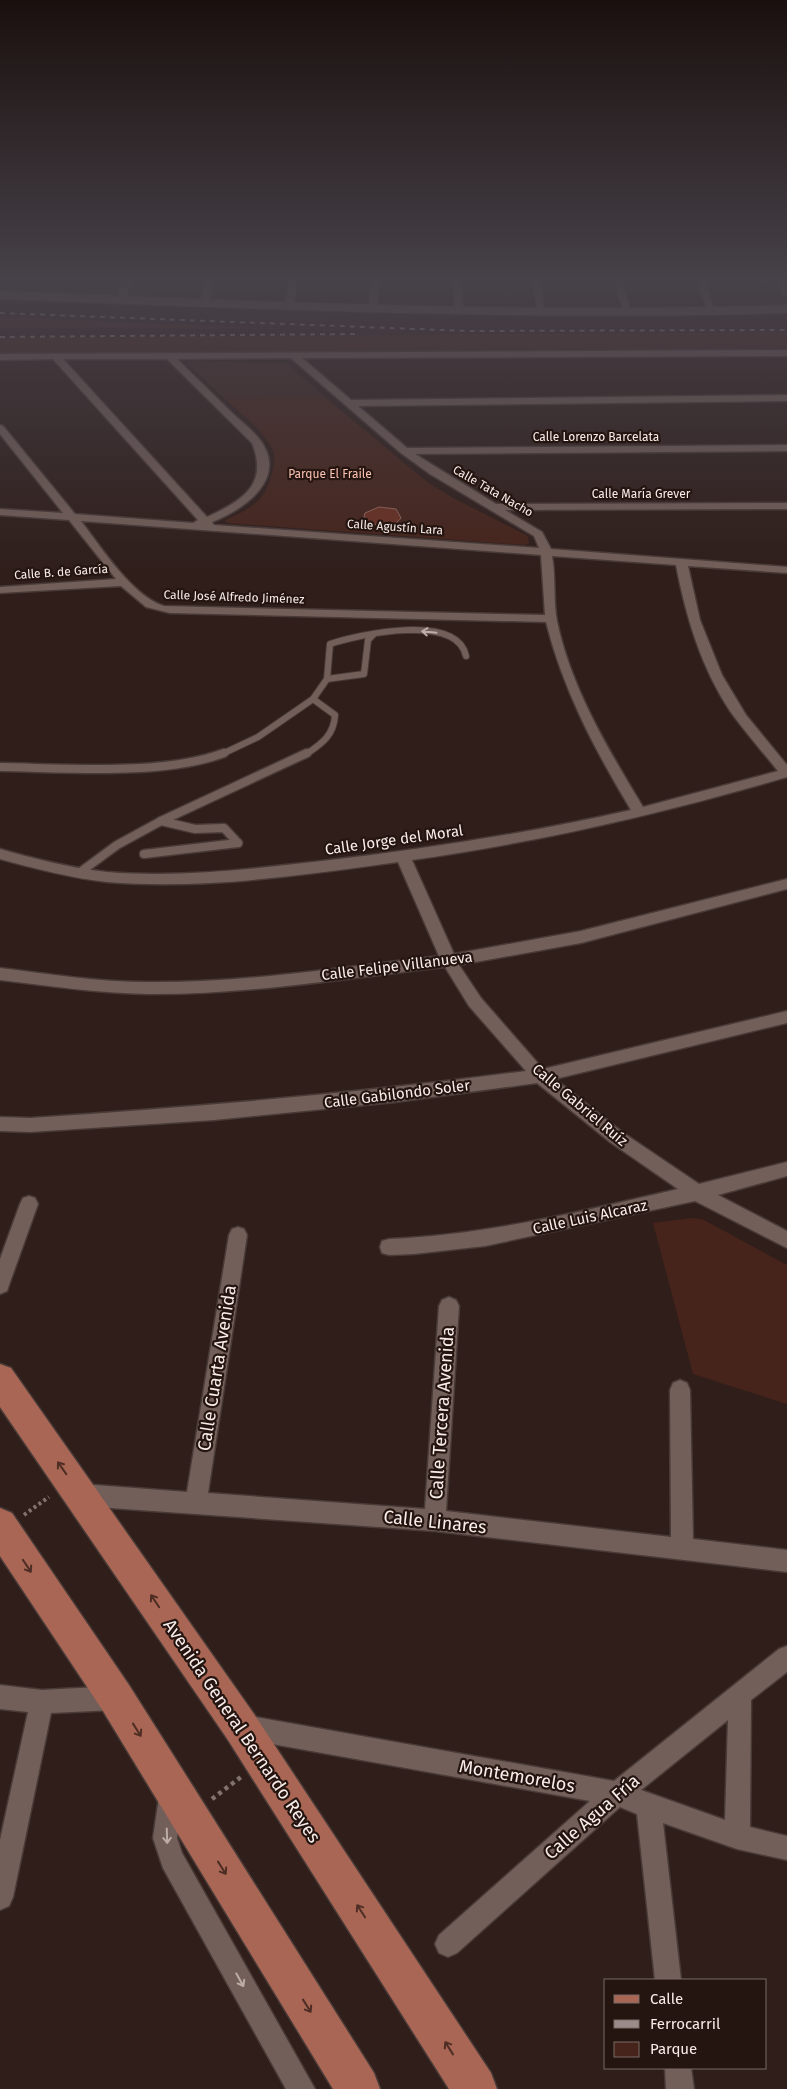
<svg xmlns="http://www.w3.org/2000/svg" width="787" height="2089" font-family="'Fira Sans',sans-serif">
<rect width="100%" height="100%" fill="#2f1e1a"/>
<path fill="#3e2620" d="M189,361L286,363L325,397L225,399L186,363Z"/>
<g fill="#46241b">
<path d="M0,317L295,329L0,328Z"/>
<path d="M787,332V348L0,353V338Z"/>
<path d="M325,397L427,482L455,499L528,536L529,543L525,545L227,523L225,520C250,509 265,502 272,473C274,466 276,458 273,450C263,430 241,414 225,399Z"/>
<path d="M691,1218L702,1219L787,1265V1404L693,1374L653,1223Z"/>
</g>
<path fill="#6b3022" stroke="#95685e" d="M379,507L396,509L401,518C394,528 379,527 368,522L364,516L365,513Z"/>
<g fill="none" stroke-linecap="round" stroke-linejoin="round">
<g stroke="#483a37" stroke-width="8">
<g id="lane-far1">
<path d="M327,679L330,644C360,634 457,613 466,656"/>
<path d="M220,755L258,737L313,699L327,679L364,674L368,640L374,634"/>
<path d="M305,755C321,744 334,736 335,715L313,699"/>
</g>
</g>
<g stroke="#483a37" stroke-width="11">
<g id="lane">
<path d="M0,767C66,768 163,776 224,753"/>
<path d="M161,821L195,829L224,828L238,843"/>
<path d="M144,854L238,843"/>
<path d="M79,873L117,845L161,821L307,753"/>
</g>
</g>
<g stroke="#483a37" stroke-width="3">
<g id="street">
<path d="M124,278H132L125,300L121,302L117,300Z"/>
<path d="M207,278H215L208,303L204,305L200,303Z"/>
<path d="M290,278H298L293,306L289,309L285,306Z"/>
<path d="M371,278H379L377,309L373,312L369,309Z"/>
<path d="M453,278H461L463,311L459,314L455,311Z"/>
<path d="M532,278H540L545,315L538,313Z"/>
<path d="M613,278H621L631,314L624,312Z"/>
<path d="M696,278H704L715,314L708,312Z"/>
<path d="M775,278H783L787,286V296L783,294Z"/>
<path d="M787,350V356L302,358L351,400L787,395V401L358,406L407,448L787,445V451L415,454L496,504L787,503V509L505,510L542,532L551,549L787,567V573L688,566L700,620L722,675L746,715L787,765V777C664,813 540,842 412,860L454,954L581,931L787,879V889L581,943L459,965L481,998L543,1069L787,1011V1023L555,1079L622,1132L699,1184L787,1162V1176L718,1195L787,1231V1248L695,1201L485,1246L414,1254L389,1255L382,1253L380,1247L382,1241L389,1239C487,1235 583,1211 678,1189L610,1142L537,1083L395,1102L214,1120L30,1132L0,1131V1117L30,1118C196,1107 361,1093 526,1071L469,1006L445,967C346,978 246,995 147,994C98,993 49,986 0,980V968C49,974 98,982 148,982C245,983 343,967 439,956L398,862C303,875 204,890 107,882C71,878 36,869 0,859V849C35,859 70,868 107,872C179,878 251,869 322,861C426,849 529,833 631,810C595,750 563,690 546,622L170,613L146,607L121,586L0,593V587L116,579L69,520L0,515V509L63,513L0,434V425L3,426L75,514L193,523L198,520L53,359L0,360V354ZM291,358L401,453L430,474L534,536L539,548L214,525L212,522C243,510 289,479 260,440C252,429 239,420 229,410C212,393 194,376 177,359ZM63,359H167L252,443C269,485 242,501 207,517ZM81,521L541,555L545,615L164,606C132,596 101,547 81,521ZM552,556L676,565C686,617 701,667 730,711C745,732 762,751 778,771L643,807C608,749 571,688 557,621C553,600 556,577 552,556Z"/>
<path d="M29,1196L35,1198L38,1204L9,1285L7,1291L0,1294V1259L20,1204L23,1198Z"/>
<path d="M238,1227L244,1229L247,1235L208,1493L425,1509L439,1306L442,1300L449,1297L456,1300L459,1306L446,1511L671,1537L670,1390L673,1383L680,1380L687,1383L690,1390L693,1539L787,1550V1572L435,1531L82,1506L75,1502L71,1495L75,1488L82,1484L187,1492L229,1235L232,1229Z"/>
<path d="M787,1646V1672L751,1700L750,1827L787,1836V1860L737,1849L663,1823L681,1980H655L637,1814L620,1807L457,1953L448,1957L439,1953L435,1944L439,1935L590,1801L244,1739L236,1735L232,1727L236,1719L244,1715L614,1781L779,1649ZM728,1720L725,1820L641,1790Z"/>
<path d="M0,1685L42,1690L116,1686L124,1690L128,1698L124,1706L116,1710L51,1713L13,1897L9,1906L0,1910V1840L28,1712L0,1709Z"/>
<path d="M171,1785L180,1788L183,1797L177,1838L182,1853L315,2089H286L163,1868L153,1838L159,1797L162,1788Z"/>
<path d="M665,2068H691L694,2089H666Z"/>
</g>
</g>
<g stroke="#483a37" stroke-width="2">
<path id="secondary" d="M0,291C262,302 524,313 787,305V313C524,321 262,309 0,299Z"/>
</g>
<g stroke="#483a37" stroke-width="3">
<g id="primary">
<path d="M0,1364L11,1368L254,1714L491,2073L497,2089H449L228,1740L0,1407Z"/>
<path d="M0,1508L12,1513L129,1685L374,2073L380,2089H333L103,1711L0,1556Z"/>
</g>
</g>
<path stroke="#81726e" stroke-width="4" stroke-dasharray="3 3" stroke-linecap="butt" d="M24,1515L49,1497"/>
<path stroke="#81726e" stroke-width="4.5" stroke-dasharray="4 4" stroke-linecap="butt" d="M212,1799L241,1777"/>
<use href="#lane-far1" stroke="#735f59" stroke-width="6"/>
<use href="#lane" stroke="#735f59" stroke-width="8"/>
<use href="#street" fill="#735f59" fill-rule="evenodd"/>
<use href="#secondary" fill="#735f59" fill-rule="evenodd"/>
<use href="#primary" fill="#a96654" fill-rule="evenodd"/>
<g stroke="#9b8c89" stroke-width="2" stroke-dasharray="5 5" stroke-linecap="butt">
<path d="M0,313L469,331L787,330"/>
<path d="M0,337L357,334"/>
</g>
</g>
<defs><path id="oneway-shaft" d="M-6 0H5M1.5-3L5.5 0L1.5 3" fill="none" stroke-width="1.6" stroke-linecap="round" stroke-linejoin="round" transform="scale(1.25)"/></defs>
<g stroke="#bcada8">
<use href="#oneway-shaft" transform="translate(429 632) rotate(-174)"/>
<use href="#oneway-shaft" transform="translate(167 1836) rotate(88)"/>
<use href="#oneway-shaft" transform="translate(240 1980) rotate(61)"/>
</g>
<g stroke="#4d2d24">
<use href="#oneway-shaft" transform="translate(62 1468) rotate(-125)"/>
<use href="#oneway-shaft" transform="translate(27 1566) rotate(56)"/>
<use href="#oneway-shaft" transform="translate(155 1601) rotate(-124)"/>
<use href="#oneway-shaft" transform="translate(137 1730) rotate(58)"/>
<use href="#oneway-shaft" transform="translate(222 1868) rotate(58)"/>
<use href="#oneway-shaft" transform="translate(361 1911) rotate(-123)"/>
<use href="#oneway-shaft" transform="translate(307 2006) rotate(58)"/>
<use href="#oneway-shaft" transform="translate(449 2048) rotate(-122)"/>
</g>
<linearGradient id="sky" x2="0" y2="1"><stop stop-color="#1a100e"/><stop offset="0.49" stop-color="#474149"/><stop offset="1" stop-color="#474149" stop-opacity="0"/></linearGradient>
<rect width="787" height="570" fill="url(#sky)"/>
<g text-anchor="middle" stroke-width="4.5" stroke-linejoin="round" paint-order="stroke">
<g font-size="12" fill="#f8ece9" stroke="#251510">
<text x="596" y="441">Calle Lorenzo Barcelata</text>
<text transform="translate(493 491) rotate(30)" y="4">Calle Tata Nacho</text>
<text x="641" y="498">Calle María Grever</text>
<text transform="translate(395 527) rotate(4)" y="4">Calle Agustín Lara</text>
<text transform="translate(61 572) rotate(-4)" y="4">Calle B. de García</text>
<text transform="translate(234 597) rotate(2)" y="4">Calle José Alfredo Jiménez</text>
</g>
<g font-size="12" fill="#fcc2b2" stroke="#251510">
<text x="330" y="478">Parque El Fraile</text>
</g>
<g font-size="15" fill="#f8ece9" stroke="#251510">
<text transform="translate(394 840) rotate(-8)" y="5">Calle Jorge del Moral</text>
<text transform="translate(397 966) rotate(-7)" y="5">Calle Felipe Villanueva</text>
<text transform="translate(397 1094) rotate(-7)" y="5">Calle Gabilondo Soler</text>
<text transform="translate(580 1105) rotate(40)" y="5">Calle Gabriel Ruíz</text>
<text transform="translate(590 1217) rotate(-12)" y="5">Calle Luis Alcaraz</text>
</g>
<g font-size="18" fill="#f8ece9" stroke="#251510">
<text transform="translate(217 1368) rotate(-81)" y="6">Calle Cuarta Avenida</text>
<text transform="translate(442 1413) rotate(-86)" y="6">Calle Tercera Avenida</text>
<text transform="translate(435 1522) rotate(6)" y="6">Calle Linares</text>
<text transform="translate(242 1731) rotate(56)" y="6">Avenida General Bernardo Reyes</text>
<text transform="translate(517 1776) rotate(10)" y="6">Montemorelos</text>
<text transform="translate(592 1817) rotate(-41)" y="6">Calle Agua Fría</text>
</g>
</g>
<rect x="604" y="1979" width="162" height="90" fill="#251510" stroke="#796b67"/>
<rect x="614" y="1995" width="25" height="8" fill="#a96654" stroke="#796b67"/>
<text x="650" y="2004" font-size="15" fill="#f8ece9">Calle</text>
<rect x="614" y="2020" width="25" height="8" fill="#9b8c89" stroke="#796b67"/>
<text x="650" y="2029" font-size="15" fill="#f8ece9">Ferrocarril</text>
<rect x="614" y="2042" width="25" height="15" fill="#46241b" stroke="#796b67"/>
<text x="650" y="2054" font-size="15" fill="#f8ece9">Parque</text>
</svg>
